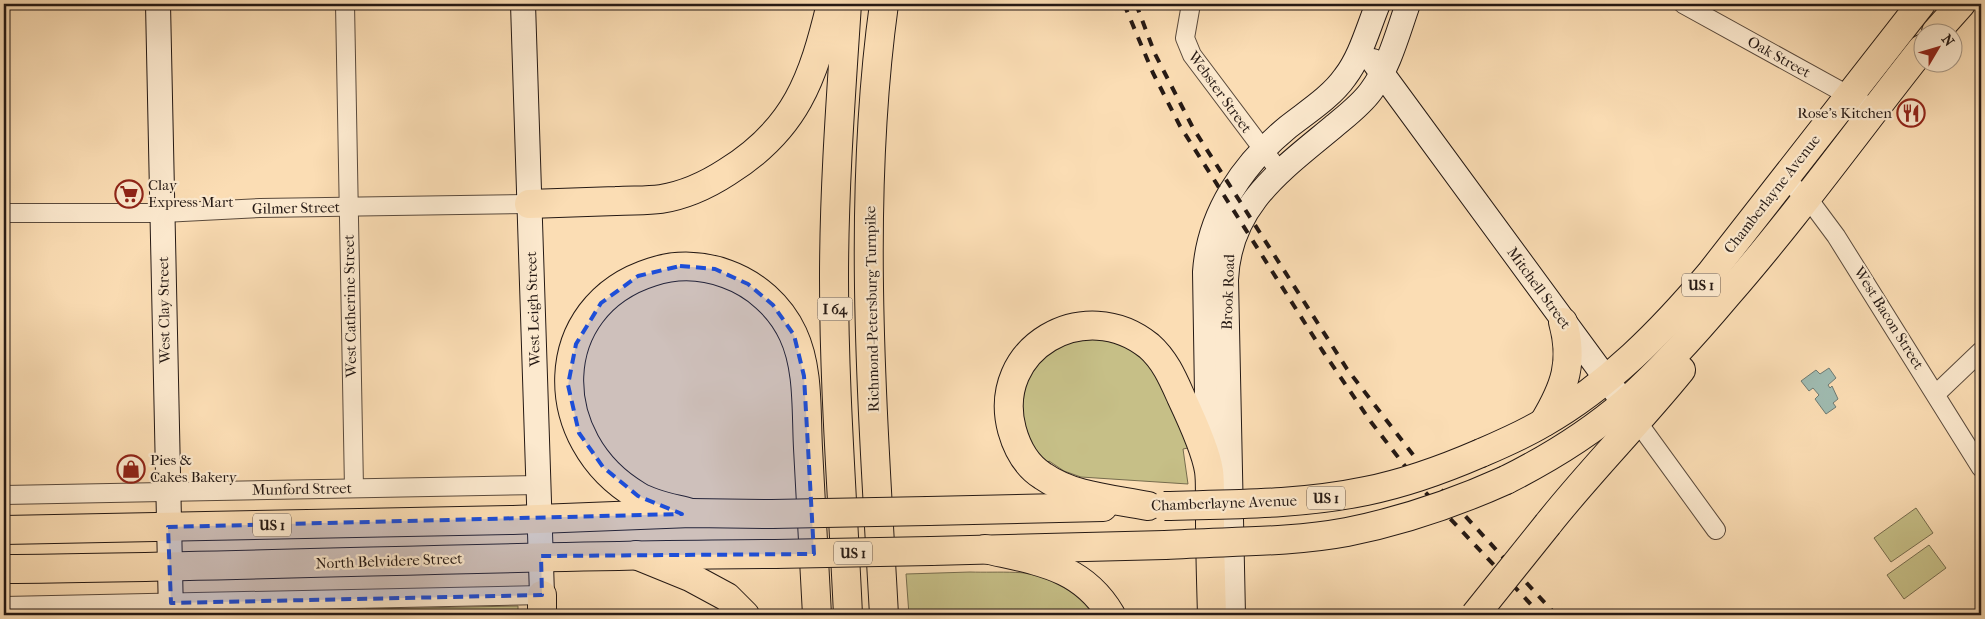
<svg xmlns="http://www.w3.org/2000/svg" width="1985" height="619" font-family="'IM FELL French Canon',serif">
<rect width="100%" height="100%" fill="#fbddb4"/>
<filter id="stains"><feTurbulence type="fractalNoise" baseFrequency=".004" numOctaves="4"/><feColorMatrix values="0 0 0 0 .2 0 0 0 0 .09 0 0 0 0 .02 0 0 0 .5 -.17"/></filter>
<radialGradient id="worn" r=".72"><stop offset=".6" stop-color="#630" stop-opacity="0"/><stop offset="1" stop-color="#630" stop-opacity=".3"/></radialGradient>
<g fill="#c6bf87" stroke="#766c4e">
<path d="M1103,336L1146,356L1178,412L1188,448L1183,449L1188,484L1081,477L1064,471L1049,461L1045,465L1037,456L1018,416L1027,372L1057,343Z"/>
<path d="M1916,508L1933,533L1891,562L1874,538Z"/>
<path d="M1929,545L1946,568L1904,599L1887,575Z"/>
<path d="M970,572C998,573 1033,569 1058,581C1074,589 1087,604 1100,615H909L906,574Z"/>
<path d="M518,606V615H366V609Z"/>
</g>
<path fill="#9fbbb1" stroke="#6e7a72" d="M1829,368L1836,378L1828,385L1830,388L1832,386L1838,399L1833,403L1836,407L1826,414L1815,399L1819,395L1813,388L1809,391L1801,381L1816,370L1820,374Z"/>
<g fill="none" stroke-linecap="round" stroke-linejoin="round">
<g stroke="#5a4a3c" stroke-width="20">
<g id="street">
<path d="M345,4L354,488"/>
<path d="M1191,4L1185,38L1192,55L1280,172"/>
<path d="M1683,4L1875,110"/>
<path d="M1783,179L1807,197L1836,236L1981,468"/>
<path d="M4,213H163L260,208L529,204"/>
<path d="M1936,394L1981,351"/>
<path d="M1631,413L1716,530"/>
<path d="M4,495L540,485"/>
<path d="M4,606L542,595"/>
</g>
</g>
<g stroke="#251914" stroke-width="26">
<g id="secondary">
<path d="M158,4L171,615"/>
<path d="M523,4L542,595"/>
<path d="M1373,61L1624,403"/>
<path d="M1208,454L1205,272C1209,213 1243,164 1288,127C1307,112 1331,97 1345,77C1361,56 1368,28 1378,4"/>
<path d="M1233,615L1226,280C1229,206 1280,171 1333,127C1346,116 1361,105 1371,91C1389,67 1398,32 1408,4"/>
</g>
</g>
<g stroke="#251914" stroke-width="30">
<g id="primary">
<path d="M1936,32L1961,4"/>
<path d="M1544,422C1565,387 1574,362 1563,322"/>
<path d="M1481,453C1502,444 1523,435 1543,423C1608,386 1662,331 1710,274L1921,4"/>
<path d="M1506,480C1548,459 1590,433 1626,402C1663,369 1695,333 1727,295C1796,216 1857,131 1922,49"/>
<path d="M1148,506C1113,499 1073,497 1043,476C1027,466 1017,448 1012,430C990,348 1085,294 1149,346C1165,360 1173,379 1181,397C1190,416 1206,451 1209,471C1211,486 1209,502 1210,517C1210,550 1211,582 1212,615"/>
<path d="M928,511L1103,507"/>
<path d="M1548,524C1590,471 1638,423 1681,370"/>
<path d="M4,530L513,520L691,513L772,514"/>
<path d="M931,551L1165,545"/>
<path d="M4,569C261,567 518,555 775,554"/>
<path d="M542,595V615"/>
</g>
</g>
<g stroke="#251914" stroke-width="30">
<g id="highway">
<path d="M847,4C841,95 834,187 834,279C834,391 843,504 848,615"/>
<path d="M529,204C558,203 587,202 616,201C631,200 647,201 661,199C686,195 707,185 727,172C796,129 813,79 831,4"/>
<path d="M691,513C673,508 653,505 638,496C544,441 544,306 652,272C676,264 703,265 727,274C755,284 780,306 793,334C809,368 806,411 808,448C811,504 814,559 817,615"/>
<path d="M985,549C1036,561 1082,565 1111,615"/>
<path d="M636,555L690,577L727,597L745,615"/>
<path d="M884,615C873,412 856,206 884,4"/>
</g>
</g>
<use href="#street" stroke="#fce9ce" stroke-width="18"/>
<use href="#secondary" stroke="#fce9ce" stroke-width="24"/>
<use href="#primary" stroke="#fbddb4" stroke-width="28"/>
<use href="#highway" stroke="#fbddb4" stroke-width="28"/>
<g stroke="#251914" stroke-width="4" stroke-dasharray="9 9" stroke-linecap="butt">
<path d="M1124,4L1153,73L1180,126L1322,350L1371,422L1425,492L1541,615"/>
<path d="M1136,4L1155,54L1193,128L1347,369L1434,482L1556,615"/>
</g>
<g stroke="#251914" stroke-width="30" stroke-linecap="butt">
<g id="primary-bridge">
<path d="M1164,506C1232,504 1299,505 1366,491C1406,483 1444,469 1481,453"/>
<path d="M772,514L928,511"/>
<path d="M1165,545C1225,541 1288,543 1347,532C1402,521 1455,503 1506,480"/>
<path d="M775,554L931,551"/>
<path d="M1475,615L1548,524"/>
</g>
</g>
<use href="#primary-bridge" stroke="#fbddb4" stroke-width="28"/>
</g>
<path fill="#1d4ed8" fill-opacity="0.2" stroke="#1d4ed8" stroke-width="4" stroke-dasharray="10 6" stroke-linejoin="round" d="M680,266L715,269L748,284L773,305L794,335L804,376L814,554L541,556L542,595L171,603L168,527L682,514L638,496L603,467L579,433L568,385L576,344L601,303L638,276Z"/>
<defs>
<g id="restaurant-ring" transform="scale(1.4375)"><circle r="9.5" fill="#fce9ce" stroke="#8f2418" stroke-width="1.5"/><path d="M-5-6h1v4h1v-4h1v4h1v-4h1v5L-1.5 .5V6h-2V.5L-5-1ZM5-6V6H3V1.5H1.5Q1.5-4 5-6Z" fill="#8f2418"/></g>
<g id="supermarket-ring" transform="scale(1.4375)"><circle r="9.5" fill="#fce9ce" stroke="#8f2418" stroke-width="1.5"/><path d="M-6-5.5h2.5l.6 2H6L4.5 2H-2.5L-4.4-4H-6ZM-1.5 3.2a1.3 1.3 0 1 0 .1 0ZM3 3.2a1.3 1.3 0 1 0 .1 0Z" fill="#8f2418"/></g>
<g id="shop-ring" transform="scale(1.4375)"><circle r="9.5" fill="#fce9ce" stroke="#8f2418" stroke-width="1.5"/><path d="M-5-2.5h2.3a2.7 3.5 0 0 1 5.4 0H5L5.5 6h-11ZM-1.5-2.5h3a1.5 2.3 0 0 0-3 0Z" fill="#8f2418"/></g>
</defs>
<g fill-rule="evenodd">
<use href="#restaurant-ring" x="1911" y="113"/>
<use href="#supermarket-ring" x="129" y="194"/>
<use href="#shop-ring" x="131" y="469"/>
</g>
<g text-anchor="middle" stroke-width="4.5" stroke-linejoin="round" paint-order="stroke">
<g fill="#fce9ce" stroke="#66574c" stroke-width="1">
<rect x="1682" y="273.5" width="38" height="23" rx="4"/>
<rect x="817.5" y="297.5" width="35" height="23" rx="4"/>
<rect x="1307" y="486.5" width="38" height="23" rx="4"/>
<rect x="253" y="513.5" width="38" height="23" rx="4"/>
<rect x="834" y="541.5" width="38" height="23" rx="4"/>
</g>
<g font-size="14" font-weight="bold" fill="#251914">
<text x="1701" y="290">US 1</text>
<text x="835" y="314">I 64</text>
<text x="1326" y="503">US 1</text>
<text x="272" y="530">US 1</text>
<text x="853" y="558">US 1</text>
</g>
<g font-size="15" fill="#251914" stroke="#fce9ce">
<text transform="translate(1779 57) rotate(29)" y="5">Oak Street</text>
<text transform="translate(1220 92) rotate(54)" y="5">Webster Street</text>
<text transform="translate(1772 194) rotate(-52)" y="5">Chamberlayne Avenue</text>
<text transform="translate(296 208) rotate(-1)" y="5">Gilmer Street</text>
<text transform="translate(1539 288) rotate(54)" y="5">Mitchell Street</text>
<text transform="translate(1228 292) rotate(-88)" y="5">Brook Road</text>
<text transform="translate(350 306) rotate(-91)" y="5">West Catherine Street</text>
<text transform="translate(533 309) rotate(-92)" y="5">West Leigh Street</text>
<text transform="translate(872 309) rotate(-91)" y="5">Richmond-Petersburg Turnpike</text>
<text transform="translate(164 310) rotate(-91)" y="5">West Clay Street</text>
<text transform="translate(1889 318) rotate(58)" y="5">West Bacon Street</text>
<text transform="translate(302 489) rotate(-1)" y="5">Munford Street</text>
<text transform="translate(1224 503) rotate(-2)" y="5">Chamberlayne Avenue</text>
<text transform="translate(389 561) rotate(-2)" y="5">North Belvidere Street</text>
</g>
<g font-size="15" fill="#251914" stroke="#fce9ce" text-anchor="start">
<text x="1892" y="118" text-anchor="end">Rose's Kitchen</text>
<text x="148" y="190">Clay<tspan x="148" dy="17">Express Mart</tspan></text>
<text x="150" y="465">Pies &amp;<tspan x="150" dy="17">Cakes Bakery</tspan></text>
</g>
</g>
<rect width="1985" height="619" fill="none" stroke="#fbddb4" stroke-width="20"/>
<rect x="5" y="5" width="1975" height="609" fill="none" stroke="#251914" stroke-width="2.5"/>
<rect x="10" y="10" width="1965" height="599" fill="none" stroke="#251914"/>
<g transform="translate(1938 48) rotate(52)"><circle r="24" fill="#fce9ce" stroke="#a69684"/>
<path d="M0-4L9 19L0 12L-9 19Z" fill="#8f2418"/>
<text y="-8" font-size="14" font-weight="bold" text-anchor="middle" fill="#251914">N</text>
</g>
<rect width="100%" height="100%" filter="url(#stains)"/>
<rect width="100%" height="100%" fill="url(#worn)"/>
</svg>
